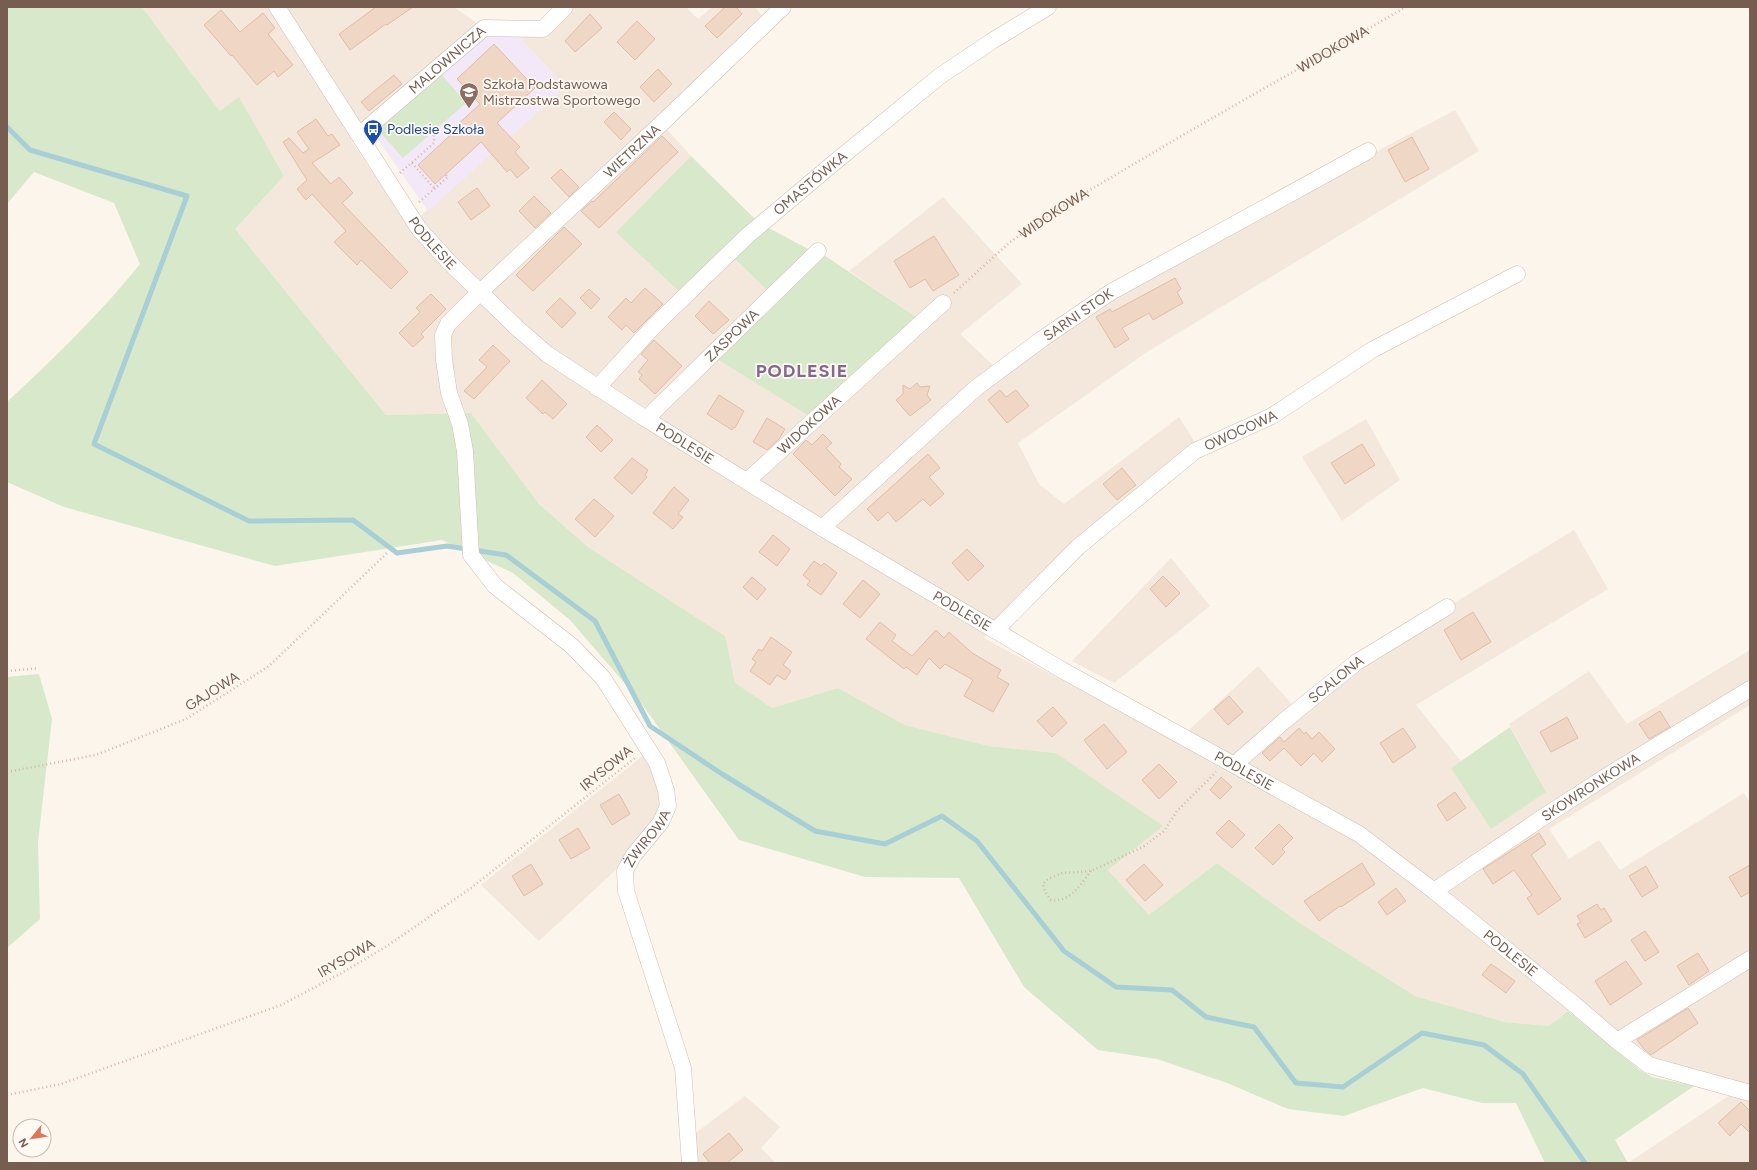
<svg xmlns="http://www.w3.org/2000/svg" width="1757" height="1170" font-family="Figtree,sans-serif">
<rect width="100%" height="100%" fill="#fcf5ec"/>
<g fill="#f3e8db">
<path d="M142,7H454L481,26L351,140L408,227L566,87L516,34L571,7H686L698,19L712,7H755L767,22L656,117L691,156L616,232L733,257L770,293L922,321L849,271L943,197L1022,284L960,334L999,371L1111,292L1455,110L1479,151L1147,352L1018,443L1039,484L1064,504L1179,417L1197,446L998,624L984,638L1176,742L1258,666L1297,710L1357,662L1574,530L1608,589L1416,705L1461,761L1451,768L1546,792L1509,724L1589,671L1627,724L1750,650V705L1549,829L1569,859L1599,840L1620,870L1744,793L1750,803V1163H1628L1730,1095L1649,1065L1575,1006L1549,1026L1505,1022L1415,996L1301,924L1217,863L1149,915L1108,870L1162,826L1056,753L989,746L905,725L838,688L772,708L734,683L725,636L588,547L539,504L471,413L386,415L235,229L284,176L239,98L220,111Z"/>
<path d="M1366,419L1400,480L1342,521L1302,457Z"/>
<path d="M1171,558L1210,606L1114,683L1072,661Z"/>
<path d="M645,754L653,766L663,807L619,867L539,941L481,885Z"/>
<path d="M745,1096L780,1127L761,1148L776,1163H696L693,1135Z"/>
</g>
<path fill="#f2e8f8" d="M484,32L516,34L566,87L428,211L372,131Z"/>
<g fill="#d7e9ca">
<path d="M7,7H142L220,111L239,97L284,176L235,229L386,415L471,413L539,504L588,547L725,636L735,683L772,708L838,688L905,725L989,746L1056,753L1163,826L1108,870L1149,915L1217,863L1301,924L1415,996L1505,1022L1549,1026L1568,1011L1640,1070L1652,1077L1694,1086L1615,1140L1628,1163H1545L1516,1103H1482L1423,1088L1344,1116L1288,1109L1227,1083L1157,1059L1098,1050L1024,987L959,878L865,877L739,840L639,700L570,620L513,573L442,540L275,566L64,507L7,482V402C54,358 100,314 140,264L114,203L34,172L7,204Z"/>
<path d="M442,75L466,103L403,158L378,130Z"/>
<path d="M691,156L758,222L683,295L616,232Z"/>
<path d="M765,226L812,251L770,293L733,257Z"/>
<path d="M818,251L922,321L814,419L711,355Z"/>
<path d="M39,674L52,719L38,842L40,919L7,948V677Z"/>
<path d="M1510,727L1546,792L1491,829L1451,768Z"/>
</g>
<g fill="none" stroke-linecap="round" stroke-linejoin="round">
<path stroke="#a8cfd6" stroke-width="5" d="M7,127L30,150L187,196L94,444L249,521L353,520L397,553L447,546L506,555L595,621L650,726L722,774L815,831L885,844L942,816L977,841L1064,951L1116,987L1172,990L1206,1017L1254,1027L1296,1083L1343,1087L1422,1033L1484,1045L1523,1074L1585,1163"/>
</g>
<g fill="#efd6c5" stroke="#e1bda6">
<path d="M376,7H413L387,25L386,24L350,50L339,34Z"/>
<path d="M725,7H736L742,14L717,38L705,26Z"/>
<path d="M221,10L240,32L263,13L275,28L268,34L293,65L278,77L274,71L257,85L232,55L231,56L204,25Z"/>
<path d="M590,14L602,28L575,52L565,41Z"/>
<path d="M637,21L655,39L635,60L617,42Z"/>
<path d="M494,44L535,88L497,123L520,147L515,152L529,168L517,178L510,169L507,172L481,142L435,184L418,165L457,129L455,127L480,104L457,79Z"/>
<path d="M658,69L672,84L654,102L640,87Z"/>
<path d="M394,75L402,84L369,111L361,102Z"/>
<path d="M614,112L631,129L621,140L604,122Z"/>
<path d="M316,119L328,136L332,134L340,145L312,163L331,184L339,177L353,193L342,203L408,272L391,289L361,260L357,265L334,242L346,231L312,194L306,200L297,189L307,180L283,142L289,138L303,153L309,149L297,132Z"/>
<path d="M662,136L678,152L599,228L581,211L592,201L593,202Z"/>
<path d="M1412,137L1429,169L1405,182L1388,150Z"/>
<path d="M561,169L579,187L569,197L551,178Z"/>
<path d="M477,188L490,206L471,220L458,202Z"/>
<path d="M534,196L551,213L535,228L519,211Z"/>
<path d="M564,227L582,244L533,291L516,275Z"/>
<path d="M934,236L959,275L933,291L925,279L910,288L894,261Z"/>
<path d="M1175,278L1181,289L1177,292L1183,303L1153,320L1149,313L1122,328L1129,339L1115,348L1096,317L1110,309L1112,312Z"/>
<path d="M645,288L663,304L634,333L626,325L622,330L608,317L626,298L631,303Z"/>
<path d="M589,289L600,299L591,309L580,298Z"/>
<path d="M431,294L446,309L421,334L424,337L413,347L399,333L420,312L416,308Z"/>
<path d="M560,298L576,313L562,328L546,312Z"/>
<path d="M709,301L729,320L713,334L695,316Z"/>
<path d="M654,340L682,366L655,394L639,379L642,375L638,372L648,360L641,354Z"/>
<path d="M493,345L510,361L474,399L464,391L487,367L479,360Z"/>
<path d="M542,380L567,404L553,419L545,412L543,414L526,398Z"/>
<path d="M917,383L920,387L930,386L927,395L931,400L910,416L896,400L903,394V385L910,389Z"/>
<path d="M1000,390L1006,397L1016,390L1029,406L1007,423L988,400Z"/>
<path d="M719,395L744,411L735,428L734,427L732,430L707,414Z"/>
<path d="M767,418L785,429L779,439L767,450L753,442Z"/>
<path d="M597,425L613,440L601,452L586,437Z"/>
<path d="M823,434L832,443L826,448L841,464L839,467L852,479L835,496L793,454L806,440L812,445Z"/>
<path d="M1362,444L1375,465L1345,484L1331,463Z"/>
<path d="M928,454L940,468L929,477L944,494L930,506L923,499L896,522L888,512L878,521L867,509Z"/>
<path d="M632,458L648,470L645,475L647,477L632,494L614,478Z"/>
<path d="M1122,468L1136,485L1117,500L1103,484Z"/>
<path d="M674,487L689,500L678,514L683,517L673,529L653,513Z"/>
<path d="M594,499L614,516L595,537L575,519Z"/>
<path d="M773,535L790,549L777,566L759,552Z"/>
<path d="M967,549L984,566L968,581L952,563Z"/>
<path d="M814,561L821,566L824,563L837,573L821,595L807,585L810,581L803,575Z"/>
<path d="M1163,576L1180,593L1166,607L1150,589Z"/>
<path d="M752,577L766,589L757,600L743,587Z"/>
<path d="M863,580L880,594L860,618L843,604Z"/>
<path d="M1473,612L1491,642L1461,660L1444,630Z"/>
<path d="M880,622L896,635L892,641L912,656L936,630L944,638L949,632L972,653L1001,670L997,677L1009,684L993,712L964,696L973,680L945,664L940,669L929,658L917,675L906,667L904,669L866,639Z"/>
<path d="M771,637L792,652L783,665L791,671L785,680L777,675L770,685L750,671L756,662L752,659L759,649L762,651Z"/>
<path d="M1229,696L1243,712L1228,725L1214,709Z"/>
<path d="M1053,707L1067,723L1052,737L1037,721Z"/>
<path d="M1660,711L1670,727L1649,739L1639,724Z"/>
<path d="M1567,717L1578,738L1551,752L1540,732Z"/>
<path d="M1104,724L1127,752L1107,769L1084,740Z"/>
<path d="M1299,728L1304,734L1306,732L1312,739L1319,732L1335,749L1322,762L1314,753L1301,766L1284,748L1270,761L1262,753L1280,737L1284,742Z"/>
<path d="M1403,728L1416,747L1393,763L1380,743Z"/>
<path d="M1159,764L1177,782L1159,799L1142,780Z"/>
<path d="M1221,777L1232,787L1220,799L1210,790Z"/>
<path d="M1455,792L1466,808L1447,821L1437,805Z"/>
<path d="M619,794L630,814L612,825L600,805Z"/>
<path d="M1229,820L1245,835L1232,848L1216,833Z"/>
<path d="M1279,824L1293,838L1282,849L1285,852L1273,865L1255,848Z"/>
<path d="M578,828L590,848L571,859L559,840Z"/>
<path d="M1539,833L1546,844L1531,855L1561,899L1538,915L1527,898L1532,895L1514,870L1493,884L1483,869Z"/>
<path d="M1362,863L1375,884L1341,907L1340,906L1319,921L1304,901Z"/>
<path d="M531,864L543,884L524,896L512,876Z"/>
<path d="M1144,864L1163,885L1145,901L1126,880Z"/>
<path d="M1750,865V892L1741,897L1729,877Z"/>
<path d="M1646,866L1658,887L1642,897L1629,876Z"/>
<path d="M1396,888L1406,901L1387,915L1378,902Z"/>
<path d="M1597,904L1601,910L1604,908L1612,921L1585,938L1577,924L1581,922L1577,916Z"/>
<path d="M1645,931L1659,952L1645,961L1631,940Z"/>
<path d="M1698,953L1709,971L1689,985L1677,966Z"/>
<path d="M1626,961L1642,984L1610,1005L1595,981Z"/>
<path d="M1491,964L1515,981L1506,993L1482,975Z"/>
<path d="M1688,1008L1698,1023L1651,1055L1644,1049L1637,1040Z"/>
<path d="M1741,1102L1750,1111V1133L1741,1124L1730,1136L1718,1123Z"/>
<path d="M729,1133L743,1150L727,1163H710L703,1154Z"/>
</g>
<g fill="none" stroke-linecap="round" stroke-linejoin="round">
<g stroke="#cebeb1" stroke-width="17">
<g id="minor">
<path id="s2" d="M277,7L419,229L450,263L516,327L547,354L646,419L822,528L1062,670L1359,834L1434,891L1575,1005L1617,1041L1649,1065L1750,1093"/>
<path id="s3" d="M359,135L484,28L543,29L565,7"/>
<path id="s4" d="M597,388L653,327L747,236L835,162L940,76L992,41L1048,7"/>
<path id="s5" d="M646,419L818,251"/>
<path id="s6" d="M747,481L943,303"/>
<path id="s7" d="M822,528L976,388L1042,339L1111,292L1368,151"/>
<path id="s8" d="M996,630L1078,547L1195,451L1272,416L1372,350L1517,274"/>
<path id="s9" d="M1235,764L1284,721L1357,662L1447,607"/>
<path id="s10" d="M1434,891L1542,818L1610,774L1750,689"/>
<path d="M1617,1041L1750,959"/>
<path id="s11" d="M690,1163L683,1068L626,891L625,871L633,856L661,822L668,806L666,790L657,763L603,678L572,646L495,586L471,555L465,451L460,424L449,393L444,360L443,335L448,324L480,292L662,123L783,7"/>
</g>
</g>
<g stroke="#d5b9a8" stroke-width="2.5" stroke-dasharray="1 3" stroke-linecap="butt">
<path d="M412,163L435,189"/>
<path d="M400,173L434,143V131"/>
<path d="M419,202L448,177L446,175"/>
<path id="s1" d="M954,293L1010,242L1068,203L1183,135L1406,7"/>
<path d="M7,671L39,668"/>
<path d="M7,772L96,755L186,719L269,666L387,553"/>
<path d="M1091,871C1081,884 1070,903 1051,900L1045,892L1043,884L1048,879L1062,873L1091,871L1143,847L1164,831L1177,811L1216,772"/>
<path d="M7,1095L61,1084L281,1005L340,974L387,946L471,888L635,758"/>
</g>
<use href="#minor" stroke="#fff" stroke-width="16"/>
</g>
<defs>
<g id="school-pin" transform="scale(1)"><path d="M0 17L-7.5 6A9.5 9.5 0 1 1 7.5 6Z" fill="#8d6e63" stroke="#fef9f2"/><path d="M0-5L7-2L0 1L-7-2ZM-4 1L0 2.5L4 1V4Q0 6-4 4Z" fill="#fff"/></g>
<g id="bus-pin" transform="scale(1)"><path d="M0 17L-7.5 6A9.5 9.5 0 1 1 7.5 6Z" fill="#1a4fb4" stroke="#fef9f2"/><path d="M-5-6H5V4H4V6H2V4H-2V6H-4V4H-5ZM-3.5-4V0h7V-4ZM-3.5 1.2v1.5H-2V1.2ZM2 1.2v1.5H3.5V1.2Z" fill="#fff"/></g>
</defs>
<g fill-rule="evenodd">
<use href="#school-pin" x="469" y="92"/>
<use href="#bus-pin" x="373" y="129"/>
</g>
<g text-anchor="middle" stroke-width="3.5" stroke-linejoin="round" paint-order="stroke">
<g font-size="14" fill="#765d4f" stroke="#fef9f2">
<text dy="5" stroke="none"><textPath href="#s1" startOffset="452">WIDOKOWA</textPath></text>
<text dy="5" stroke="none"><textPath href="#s3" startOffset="116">MALOWNICZA</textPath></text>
<text dy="5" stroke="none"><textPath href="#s11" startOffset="1194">WIETRZNA</textPath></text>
<text dy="5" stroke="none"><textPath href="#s4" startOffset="296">OMASTÓWKA</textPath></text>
<text dy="5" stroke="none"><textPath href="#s1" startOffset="128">WIDOKOWA</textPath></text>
<text dy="5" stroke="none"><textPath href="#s2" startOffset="283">PODLESIE</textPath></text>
<text dy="5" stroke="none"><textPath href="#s7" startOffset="334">SARNI STOK</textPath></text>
<text dy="5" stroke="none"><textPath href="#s5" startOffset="120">ZASPOWA</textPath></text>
<text dy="5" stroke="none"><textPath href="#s6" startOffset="84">WIDOKOWA</textPath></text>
<text dy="5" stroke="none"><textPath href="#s8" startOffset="318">OWOCOWA</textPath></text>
<text dy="5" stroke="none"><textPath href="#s2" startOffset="607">PODLESIE</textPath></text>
<text dy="5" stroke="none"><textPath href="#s2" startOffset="931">PODLESIE</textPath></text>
<text dy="5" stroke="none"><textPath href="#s9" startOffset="132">SCALONA</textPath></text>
<text transform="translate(212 691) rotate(-32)" y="5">GAJOWA</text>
<text transform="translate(606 768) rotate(-39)" y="5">IRYSOWA</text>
<text dy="5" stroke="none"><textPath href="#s2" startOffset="1255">PODLESIE</textPath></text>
<text dy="5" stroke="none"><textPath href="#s10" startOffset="188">SKOWRONKOWA</textPath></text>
<text dy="5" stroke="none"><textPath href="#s11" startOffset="341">ŻWIROWA</textPath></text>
<text dy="5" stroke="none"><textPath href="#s2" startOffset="1579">PODLESIE</textPath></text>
<text transform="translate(346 958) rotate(-30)" y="5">IRYSOWA</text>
</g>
<g font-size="14" fill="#785e54" stroke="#fef9f2" text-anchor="start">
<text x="483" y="89">Szkoła Podstawowa<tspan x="483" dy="16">Mistrzostwa Sportowego</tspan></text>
</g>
<g font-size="14" fill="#164399" stroke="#fef9f2" text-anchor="start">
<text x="387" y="134">Podlesie Szkoła</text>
</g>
<g font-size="18" font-weight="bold" letter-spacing="1" fill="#836891" stroke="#fef9f2">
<text x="802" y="377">PODLESIE</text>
</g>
</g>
<rect width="1757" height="1170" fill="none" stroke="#765d4f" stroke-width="16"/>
<g transform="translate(32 1138) rotate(240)"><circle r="19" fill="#fef9f2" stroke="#c8bbb1"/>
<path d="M0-3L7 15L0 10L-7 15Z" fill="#dd775a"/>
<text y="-6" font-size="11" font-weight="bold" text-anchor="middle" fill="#765d4f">N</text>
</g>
</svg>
